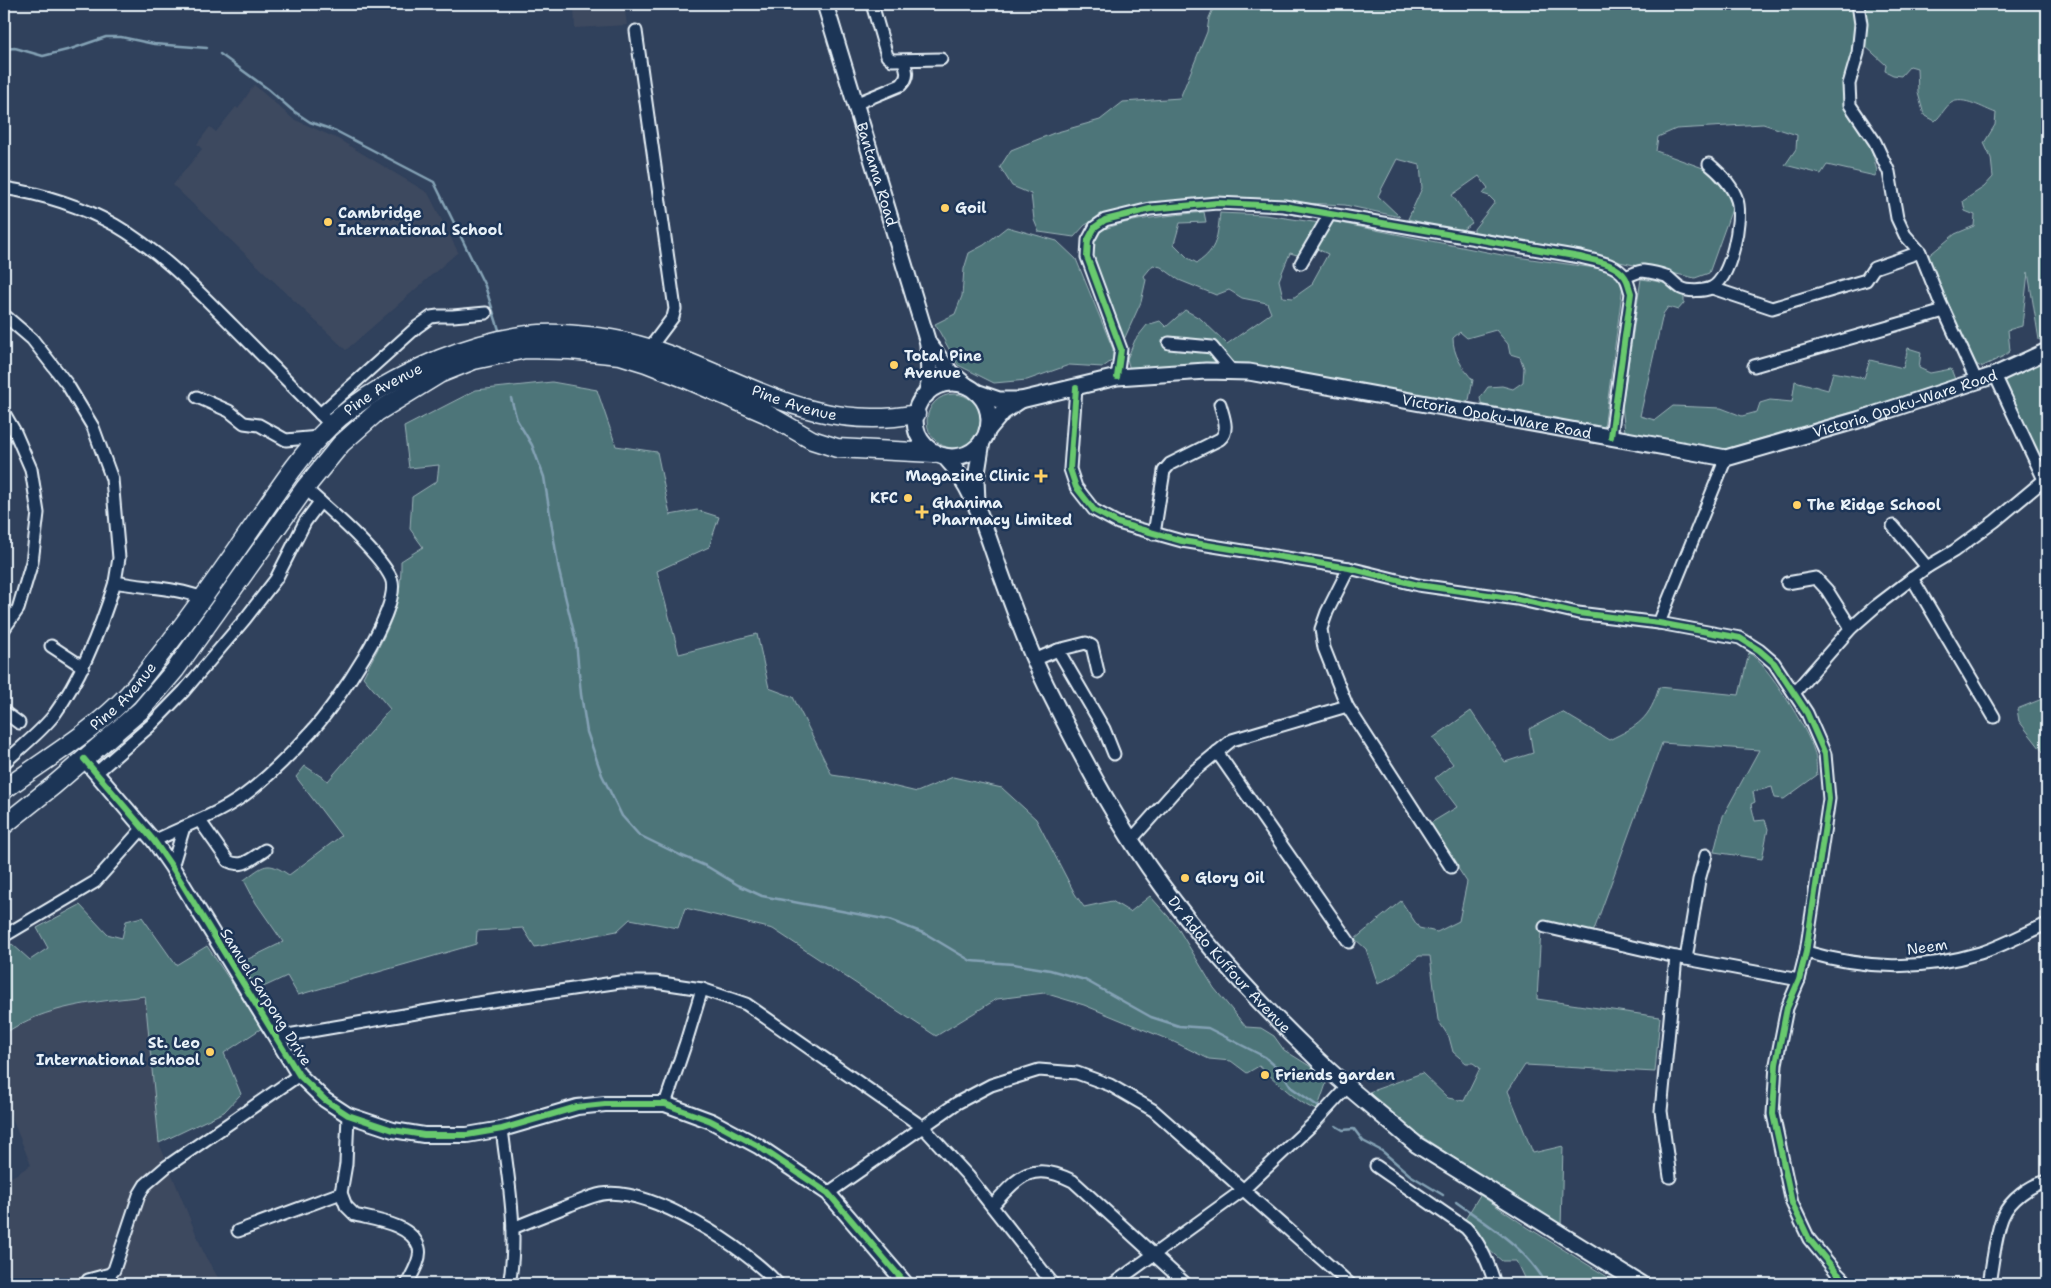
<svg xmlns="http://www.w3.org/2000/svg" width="2051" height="1288" font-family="'Shantell Sans',sans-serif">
<rect width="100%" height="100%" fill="#30415c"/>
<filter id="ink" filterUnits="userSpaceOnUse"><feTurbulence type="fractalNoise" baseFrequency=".02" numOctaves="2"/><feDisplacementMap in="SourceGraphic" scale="10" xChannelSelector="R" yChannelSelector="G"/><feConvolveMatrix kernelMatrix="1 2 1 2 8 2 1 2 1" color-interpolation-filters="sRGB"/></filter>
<g filter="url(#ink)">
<g fill="#3e495f">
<path d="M574,4H624L627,25L575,28Z"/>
<path d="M254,85L293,119L338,139L428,193L458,252L346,350L173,185L202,149L197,144L210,127L216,132L236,107L238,109Z"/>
<path d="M145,996L159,1143L205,1256L222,1284H4V1182L31,1165L4,1099V1034L16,1025L57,1009Z"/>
</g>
<g fill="#4e7579" stroke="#9bb3b8">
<path d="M1215,4H1853L1856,36L1845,102L1871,147L1877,171L1875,176L1827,165L1821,174L1785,165L1796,149L1797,135L1763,124L1676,129L1658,137L1656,151L1714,172L1728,192L1733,206L1709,273L1695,278L1530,243L1474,236V229L1495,202L1489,196L1483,194L1488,188L1479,176L1452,195L1472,223L1459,232L1408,219L1422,188L1420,165L1397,159L1378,196L1400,217L1345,205L1203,198L1157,204L1097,219L1085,225L1074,237L1039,232L1034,220L1031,194L1012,186L1000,167L1011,150L1054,133L1100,120L1123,102L1180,98L1207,32L1209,18Z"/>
<path d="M1863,4H2047V337L2039,340L2028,272L2022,326L2008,330L2010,351L2004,356L1981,367L1973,362L1968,354L1927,257L1955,234L1974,226L1975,215L1965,211L1963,201L1984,187L1993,177L1991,158L1984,143L1995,125L1996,113C1984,109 1963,95 1951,103C1945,107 1941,116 1935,121L1924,115L1918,93L1917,68L1910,66L1901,76L1893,75L1885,71L1886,65L1862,43Z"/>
<path d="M1204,212L1206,222L1180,223L1174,244L1188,258L1197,263C1218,249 1217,236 1220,213L1265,215L1320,223L1301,256L1290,253L1279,280L1283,297L1293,298L1313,284L1312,283L1328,254L1315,248L1330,221L1502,255L1603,269L1617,276L1623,285L1604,429L1483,410L1480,398L1488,387L1502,386L1513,389L1523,382L1524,368L1520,357L1510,354L1508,344L1496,330L1467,338L1460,332L1453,338C1453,354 1462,368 1473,380L1469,400L1463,402L1223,367L1130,370L1127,359L1135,340L1147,325L1160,321L1166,327L1185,310L1201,319L1227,344L1271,313L1267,303L1242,298L1229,290L1216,295L1179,280L1161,267L1153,265L1144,276L1146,280L1141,302L1122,344L1089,256L1095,234C1118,219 1176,215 1204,212Z"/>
<path d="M1007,227L1057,241L1076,259L1113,349V360L1103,367L1069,365L1027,380L994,383L958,365L935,324L955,314L962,296L964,269L969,253L984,245Z"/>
<path d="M1641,279C1657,281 1670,283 1684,293V303L1678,310L1668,307L1663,314L1640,416L1655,420L1673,406L1721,408L1742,416L1757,412L1760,403L1770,400L1792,402L1795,381L1828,390L1833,372L1864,378L1870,360L1903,368L1908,348L1921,352L1919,368L1930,373L1951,369L1956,382L1722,450L1625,432L1622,406Z"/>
<path d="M2047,356V479L2026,456L2000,376Z"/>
<path d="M552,382L597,390L616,446L657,452L670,515L697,510L719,517L709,547L657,571L679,654L757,634L769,688L793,697L832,775L871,781L917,792L953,777L1002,788L1036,819L1075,894L1084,907L1112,901L1130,912L1150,896L1176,925L1214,988L1246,1027L1261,1028L1274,1036L1284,1050L1313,1068L1326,1084L1317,1110C1301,1106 1273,1078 1259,1066L1247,1073L1231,1061L1209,1059L1174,1042L1084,1005L1044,993L997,999L936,1036L773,929L685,908L678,928L630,919L617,931L535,947L523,928L477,931L476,944L298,995L287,976L257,990L240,963L283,942L256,903L244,880C264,865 267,860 289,875L341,836L296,777L305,766L328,781L390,709L363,677C385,634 402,611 401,561L423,547L410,529L412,497L437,481L439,465L409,468L404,427L476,390Z"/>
<circle cx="954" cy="421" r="27"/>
<path d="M1749,653C1767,663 1808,730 1814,751C1817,758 1816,767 1817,775L1784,799L1775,798L1772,787L1753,792L1755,802L1751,804L1755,821L1765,820L1768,829L1762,859L1714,852L1723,816L1759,750L1662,743L1590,941L1541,929L1537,999L1660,1017L1655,1072L1525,1065L1508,1091L1533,1153L1563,1146L1561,1228L1398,1121L1369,1092L1422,1073L1448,1098L1464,1101L1480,1068L1473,1063H1466L1453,1052L1449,1037L1438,1020L1430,956H1419L1397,973L1378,984L1366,949L1355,939L1401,901L1419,928L1437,932L1459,921L1467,882L1429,824L1457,807L1435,778L1453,764L1433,738L1471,711L1505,762L1533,753L1529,729L1562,712L1609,740C1638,726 1650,719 1659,687L1739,695Z"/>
<path d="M2047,697V757L2019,721L2017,709Z"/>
<path d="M80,905L107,934L122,938L126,921L142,917L176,965L207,946L262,1028L224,1053L241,1094L224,1112L159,1143L145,996C97,1002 45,1005 4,1034V949L12,944L30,960L48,948L37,928Z"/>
<path d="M1480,1195L1527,1227L1619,1284H1524L1525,1280L1516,1261H1502L1461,1226Z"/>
</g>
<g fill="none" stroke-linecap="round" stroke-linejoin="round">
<g stroke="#84a2b5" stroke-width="2.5">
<path d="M4,49L15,48L43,56L71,49L106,37H121L154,44L207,48"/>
<path d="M220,54L268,89L292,110L310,122L336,131L434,182L485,286L500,333"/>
<path d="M511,398L517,420L532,445L544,477L559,571L576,641L581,694L587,732L602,775L622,816L639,835L680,855L708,867L738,885L762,896L889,920L926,934L971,961L1013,964L1050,970L1085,980L1151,1017L1179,1026L1208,1028L1265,1057L1282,1072L1292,1088L1322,1109"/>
<path d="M1336,1126L1343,1130L1354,1129L1363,1141L1382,1151L1410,1175L1443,1195"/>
<path d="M1456,1202C1488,1225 1527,1248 1546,1284"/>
</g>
<g stroke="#e8f1f8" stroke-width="15">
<g id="minor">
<path d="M872,4L887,56L892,60L941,59"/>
<path d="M1858,4L1861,24L1858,53L1849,84L1850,105L1875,142L1889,172L1897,218L1905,235L1920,252L1940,302L1976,380"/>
<path d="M636,31L675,309L673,317L649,349"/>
<path d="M855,104L901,85C909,77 907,71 904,61"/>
<path d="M4,188C42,194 81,206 115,225C160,251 196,289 233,326C266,359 298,392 331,425"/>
<path d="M1301,263L1330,214"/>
<path d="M1625,277C1631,275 1638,271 1643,271C1650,272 1660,274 1666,276C1671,279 1676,285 1681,288C1688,292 1704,291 1711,288C1731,280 1743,218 1737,200C1733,187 1720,173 1709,164"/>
<path d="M1712,288L1772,308L1866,280L1874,268L1920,252"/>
<path d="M4,315L32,339L67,384L93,427L112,479L119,558L115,582C144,588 175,587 203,598"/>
<path d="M1169,343L1212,347L1233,372"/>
<path d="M1754,366L1944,311"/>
<path d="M1995,375L2047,486"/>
<path d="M1117,377L1121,349L1087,257L1088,240L1095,227L1105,220L1150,209L1217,203L1284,206L1580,257C1595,261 1616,263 1625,277C1628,281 1629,288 1631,293L1611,437"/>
<path d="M1076,388L1070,469L1076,487L1094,510L1118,523L1182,541L1349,568L1418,585L1517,599L1578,613L1659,623L1740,638L1759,650L1774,663L1807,713L1825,754L1829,799L1806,952L1799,980L1787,1008L1776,1064L1773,1114L1792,1203L1809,1239L1837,1273L1848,1284"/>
<path d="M197,397L229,411L244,423L259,425L286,440L319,437"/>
<path d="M4,413L15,432L31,469L38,513L32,562L18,609L4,629"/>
<path d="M320,414L417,327L431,317L438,316H453L486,313"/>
<path d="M1893,526L1927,567"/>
<path d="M1154,534L1164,471L1170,464L1220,439C1230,430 1223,416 1220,404"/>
<path d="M1349,568L1327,612L1321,629L1324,648L1347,706L1451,867"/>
<path d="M1912,578L1994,717"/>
<path d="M1787,583L1816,578L1827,590L1851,628"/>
<path d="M1659,623L1726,458"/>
<path d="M51,646L83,667"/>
<path d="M1058,650L1104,729L1114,754"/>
<path d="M1034,660L1058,650L1086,643L1092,646L1098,672"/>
<path d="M1794,693L1851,628L1876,606L1927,567L1954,551L1995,521L2044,480"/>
<path d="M4,712L19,723"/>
<path d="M1217,752L1349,942"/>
<path d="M4,763C21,747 40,733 54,715C83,675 101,628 115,582"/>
<path d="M96,773L150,726L184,691L245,619L276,579L305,522L320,502"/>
<path d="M200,821L228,861C243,869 252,858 265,850"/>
<path d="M1131,840L1188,776L1232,740L1347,706"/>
<path d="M154,841C186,825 223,813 251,790C272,773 293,752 311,732C332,710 404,607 391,578C378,551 328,509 305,488"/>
<path d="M172,867L184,827"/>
<path d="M1545,927L1676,957L1799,980"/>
<path d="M4,936L95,882L142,829"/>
<path d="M1806,952C1865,969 1920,971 1980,953C2003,946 2025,933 2047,924"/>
<path d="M1686,959L1699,880L1706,855"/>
<path d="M276,1037L451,1007L620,982H655L702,989L746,1004L924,1128L968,1176L1053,1284"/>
<path d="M665,1104L686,1042L702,989"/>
<path d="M348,1115L346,1164L341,1193L346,1206L355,1215C375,1220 412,1224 419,1248C422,1259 412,1274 407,1284"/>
<path d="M502,1129C508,1180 519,1233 509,1284"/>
<path d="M1376,1166L1466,1228C1481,1244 1489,1264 1495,1284"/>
<path d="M1670,1177L1661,1111L1676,957"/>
<path d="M828,1193L957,1103L991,1085L1039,1070L1077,1073L1110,1085L1153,1110L1350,1284"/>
<path d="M992,1206C1019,1176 1032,1160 1073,1181L1186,1284"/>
<path d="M513,1228C532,1220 551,1213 570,1205C581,1201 591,1196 602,1194C651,1186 747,1249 778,1284"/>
<path d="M238,1231L341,1193"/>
<path d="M88,1280L110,1274L114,1270L139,1195L145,1185L166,1167L299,1075"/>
<path d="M1113,1284L1243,1190L1314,1123L1348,1086"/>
<path d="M1989,1284C1992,1267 1996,1231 2003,1216C2010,1200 2030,1185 2047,1181"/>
</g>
</g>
<g stroke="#e8f1f8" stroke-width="18">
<path id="tertiary" d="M84,759L154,841L172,867L299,1075L325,1100L348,1115L393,1130L424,1135H467L502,1129L577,1107L605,1104H665L711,1121L758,1146L828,1193L906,1284"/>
</g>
<g stroke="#e8f1f8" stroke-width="19">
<g id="secondary">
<path id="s1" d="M825,4L928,343L929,383L926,395"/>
<path d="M928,343L950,372L967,386"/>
<circle cx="952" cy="420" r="37"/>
<path id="s2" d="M976,392L999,400H1021L1117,377L1206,371L1249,372L1726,458L1858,420L1995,375L2047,351"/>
<path d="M987,431L1003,412L1021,400"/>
<path id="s3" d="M944,456C974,487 985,529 999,568C1015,612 1031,657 1053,699C1085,763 1120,829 1163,887C1207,947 1259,1003 1313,1055C1341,1083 1374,1108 1404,1134L1417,1145L1641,1284"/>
<path d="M977,502L976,479L982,441"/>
</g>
</g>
<g stroke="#e8f1f8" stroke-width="21">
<g id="primary">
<path id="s4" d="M4,790C45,759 92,733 128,695C139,683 149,669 160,655C192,615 222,571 252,528C276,493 299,456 330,426C362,396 400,376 440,359C477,344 519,332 560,334C585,335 613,338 637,345C735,371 806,435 916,414"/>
<path d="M4,825L53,786L141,710L175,670L305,488L341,444L377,412L439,374L474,360L525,349L570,350L620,355L646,363L689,380L765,413L812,440L837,448L934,453"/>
</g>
</g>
<use href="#minor" stroke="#1d3557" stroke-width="11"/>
<use href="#tertiary" stroke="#1d3557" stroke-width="14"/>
<use href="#secondary" stroke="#1d3557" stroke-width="15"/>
<use href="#primary" stroke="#1d3557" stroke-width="18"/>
<g stroke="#1d3557" stroke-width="9">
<g id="cycleway">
<path d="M1117,377L1121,349L1087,257L1088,240L1095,227L1105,220L1150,209L1217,203L1284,206L1580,257C1595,261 1616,263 1625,277C1628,281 1629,288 1631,293L1611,437"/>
<path d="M1076,388L1070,469L1076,487L1094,510L1118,523L1182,541L1349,568L1418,585L1517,599L1578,613L1659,623L1740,638L1759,650L1774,663L1807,713L1825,754L1829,799L1806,952L1799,980L1787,1008L1776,1064L1773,1114L1792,1203L1809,1239L1837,1273L1848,1284"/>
<path d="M84,759L154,841L172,867L299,1075L325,1100L348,1115L393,1130L424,1135H467L502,1129L577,1107L605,1104H665L711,1121L758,1146L828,1193L906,1284"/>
</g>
</g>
<use href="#cycleway" stroke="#67ca6e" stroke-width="6"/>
</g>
</g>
<g fill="#ffd166" stroke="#1d3557" stroke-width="2">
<circle cx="945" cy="208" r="5"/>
<circle cx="328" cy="222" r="5"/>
<circle cx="894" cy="365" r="5"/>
<path d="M1038.5 468.5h5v5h5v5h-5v5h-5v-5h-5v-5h5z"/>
<circle cx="908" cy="498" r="5"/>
<circle cx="1797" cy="505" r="5"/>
<path d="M919.5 504.5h5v5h5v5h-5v5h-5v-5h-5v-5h5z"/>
<circle cx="1185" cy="878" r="5"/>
<circle cx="210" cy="1052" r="5"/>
<circle cx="1265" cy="1075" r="5"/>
</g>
<g text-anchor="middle" stroke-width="5" stroke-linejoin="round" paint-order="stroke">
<g font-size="15" fill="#e8f1f8" stroke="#1d3557">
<text dy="5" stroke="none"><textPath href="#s1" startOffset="178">Bantama Road</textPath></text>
<text dy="5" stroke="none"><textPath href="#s4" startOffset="558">Pine Avenue</textPath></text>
<text dy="5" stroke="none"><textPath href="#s4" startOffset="992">Pine Avenue</textPath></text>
<text dy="5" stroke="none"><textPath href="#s2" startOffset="949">Victoria Opoku-Ware Road</textPath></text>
<text dy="5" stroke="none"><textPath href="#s2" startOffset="529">Victoria Opoku-Ware Road</textPath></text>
<text dy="5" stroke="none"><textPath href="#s4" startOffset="152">Pine Avenue</textPath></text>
<text transform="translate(1927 947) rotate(-8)" y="5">Neem</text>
<text dy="5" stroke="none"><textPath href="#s3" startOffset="588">Dr Addo Kuffour Avenue</textPath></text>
<text transform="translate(266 997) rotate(58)" y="5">Samuel Sarpong Drive</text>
</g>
<g font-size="15" font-weight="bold" fill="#e8f1f8" stroke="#1d3557" text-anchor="start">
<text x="955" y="213">Goil</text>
<text x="338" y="218">Cambridge<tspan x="338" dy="17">International School</tspan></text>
<text x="904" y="361">Total Pine<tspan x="904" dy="17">Avenue</tspan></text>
<text x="1030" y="481" text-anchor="end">Magazine Clinic</text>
<text x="898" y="503" text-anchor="end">KFC</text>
<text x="932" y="508">Ghanima<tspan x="932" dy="17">Pharmacy Limited</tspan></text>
<text x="1807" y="510">The Ridge School</text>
<text x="1195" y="883">Glory Oil</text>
<text x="200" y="1048" text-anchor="end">St. Leo<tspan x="200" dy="17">International school</tspan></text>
<text x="1275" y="1080">Friends garden</text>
</g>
</g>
<rect width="2051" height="1288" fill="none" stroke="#1d3557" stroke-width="20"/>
<rect x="10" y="10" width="2031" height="1268" fill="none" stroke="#e8f1f8" stroke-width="2" filter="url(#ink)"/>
</svg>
